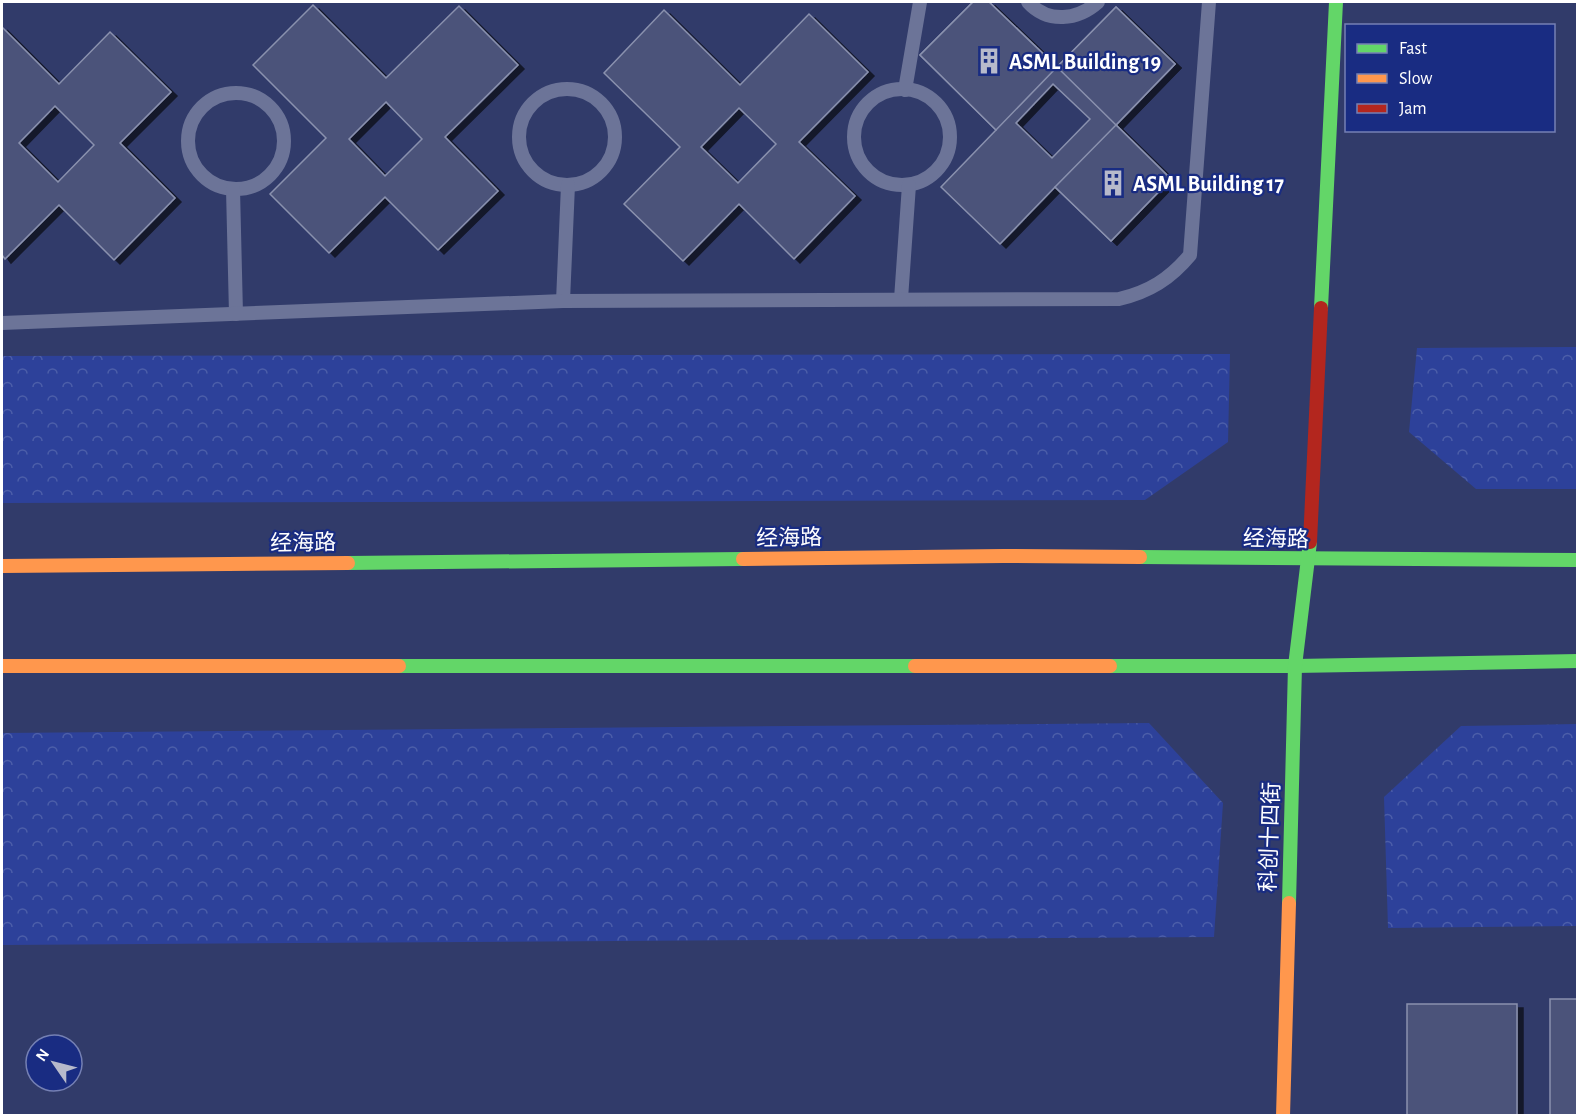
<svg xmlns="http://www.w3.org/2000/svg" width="1579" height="1117" font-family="'Alegreya Sans','Noto Sans SC',sans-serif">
<defs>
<pattern id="park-crowns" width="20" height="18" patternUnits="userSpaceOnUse" patternTransform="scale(1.5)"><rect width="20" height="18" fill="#2d419a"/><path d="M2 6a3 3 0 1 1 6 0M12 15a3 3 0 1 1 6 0" fill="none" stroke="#4c5ea9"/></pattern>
<filter id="shadow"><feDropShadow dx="6" dy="4" stdDeviation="0" flood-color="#0009"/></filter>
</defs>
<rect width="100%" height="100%" fill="#313b6a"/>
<g fill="url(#park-crowns)">
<path d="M1577,347V489H1476L1409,432L1417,348Z"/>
<path d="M1230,354L1228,442L1145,500L2,503V356Z"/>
<path d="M1149,723L1223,803L1214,937L2,945V733Z"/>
<path d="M1577,724V926L1388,928L1384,797L1461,726Z"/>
</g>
<g fill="#4b537a" stroke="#8a91ae" stroke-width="1.5" fill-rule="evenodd" filter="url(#shadow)">
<path d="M973,2H989L1057,67L1116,7L1175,64L1116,125L1171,179L1111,241L1055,187L1000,244L941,187L996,130L920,55ZM1053,84L1090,119L1052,158L1016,123Z"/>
<path d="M973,2H989L1057,67L996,130L920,55Z"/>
<path d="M313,5L386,78L459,6L518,65L445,137L498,191L438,250L385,197L329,253L270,194L326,138L253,65ZM386,102L422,139L385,176L349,139Z"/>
<path d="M1116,7L1175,64L1116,125L1057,67Z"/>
<path d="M664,10L740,85L809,14L868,72L799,142L855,196L794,259L739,204L683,261L624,204L680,147L604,73ZM739,108L776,144L738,183L701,147Z"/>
<path d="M2,27L59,84L110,32L171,92L120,143L175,198L114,260L59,205L5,259L2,255ZM55,106L94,145L58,182L19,143Z"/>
<path d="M1116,125L1171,179L1111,241L1055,187Z"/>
<rect x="1550" y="999" width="28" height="117"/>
<rect x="1407" y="1004" width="110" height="112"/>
</g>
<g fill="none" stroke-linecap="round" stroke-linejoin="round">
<g stroke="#6c7498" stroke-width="14">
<path d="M1028,2C1048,24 1078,20 1098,2"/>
<circle cx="902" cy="137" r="48"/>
<circle cx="567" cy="137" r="48"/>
<path d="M905,90L920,2"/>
<circle cx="236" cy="141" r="48"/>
<path d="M233,189L236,314"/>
<path d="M901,299L909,185"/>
<path d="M563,301L568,185"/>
<path d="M2,323L563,301L1119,299C1149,292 1170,279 1190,255L1209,2"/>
</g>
<g stroke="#63d668" stroke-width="14">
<path d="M1321,308L1336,2"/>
<path d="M1140,557L1578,560"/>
<path d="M348,563L743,559"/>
<path d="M399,666H915"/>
<path d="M1110,666H1295L1578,661"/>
<path d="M1289,903L1295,666L1310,542"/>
</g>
<g stroke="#ff974d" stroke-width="14">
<path d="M743,559L1003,556L1140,557"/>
<path d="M2,566L348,563"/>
<path d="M2,666H399"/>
<path d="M915,666H1110"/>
<path d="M1283,1116L1289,903"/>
</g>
<path stroke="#b3261e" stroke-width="14" d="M1310,542L1321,308"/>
</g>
<defs>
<g id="building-bare" transform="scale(2.07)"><path d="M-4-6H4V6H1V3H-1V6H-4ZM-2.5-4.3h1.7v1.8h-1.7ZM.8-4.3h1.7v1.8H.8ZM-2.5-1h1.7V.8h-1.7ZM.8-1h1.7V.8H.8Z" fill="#b7bacb" stroke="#192c82" stroke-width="2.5" paint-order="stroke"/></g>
</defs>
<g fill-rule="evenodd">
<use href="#building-bare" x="989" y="61"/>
<use href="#building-bare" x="1113" y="183"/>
</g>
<g text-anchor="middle" stroke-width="4.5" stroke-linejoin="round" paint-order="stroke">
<g font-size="22" font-weight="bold" fill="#fff" stroke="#192c82" text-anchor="start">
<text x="1009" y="69">ASML Building 19</text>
<text x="1133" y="191">ASML Building 17</text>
</g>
<g font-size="22" fill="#fff" stroke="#192c82">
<text transform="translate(789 537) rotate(-1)" y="8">经海路</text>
<text transform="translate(1276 538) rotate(1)" y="8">经海路</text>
<text transform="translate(303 542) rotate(-1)" y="8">经海路</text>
<text transform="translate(1269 837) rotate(-88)" y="8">科创十四街</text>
</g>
</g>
<rect width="1579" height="1117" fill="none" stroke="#ffffff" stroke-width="6"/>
<rect x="1345" y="24" width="210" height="108" fill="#192c82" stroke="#7580b4" stroke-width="1.5"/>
<rect x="1357" y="44" width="30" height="9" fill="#63d668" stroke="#7580b4" stroke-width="1.5"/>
<text x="1399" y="54" font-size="18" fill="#ffffff">Fast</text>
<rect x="1357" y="74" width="30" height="9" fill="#ff974d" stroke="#7580b4" stroke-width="1.5"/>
<text x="1399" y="84" font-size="18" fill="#ffffff">Slow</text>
<rect x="1357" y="104" width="30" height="9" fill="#b3261e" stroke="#7580b4" stroke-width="1.5"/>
<text x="1399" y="114" font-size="18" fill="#ffffff">Jam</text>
<g transform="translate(54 1063) rotate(305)"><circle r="28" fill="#192c82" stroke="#7580b4" stroke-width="1.5"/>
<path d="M0-4.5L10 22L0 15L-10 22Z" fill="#b7bacb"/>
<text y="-9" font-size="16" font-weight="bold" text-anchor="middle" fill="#ffffff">N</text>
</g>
</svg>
